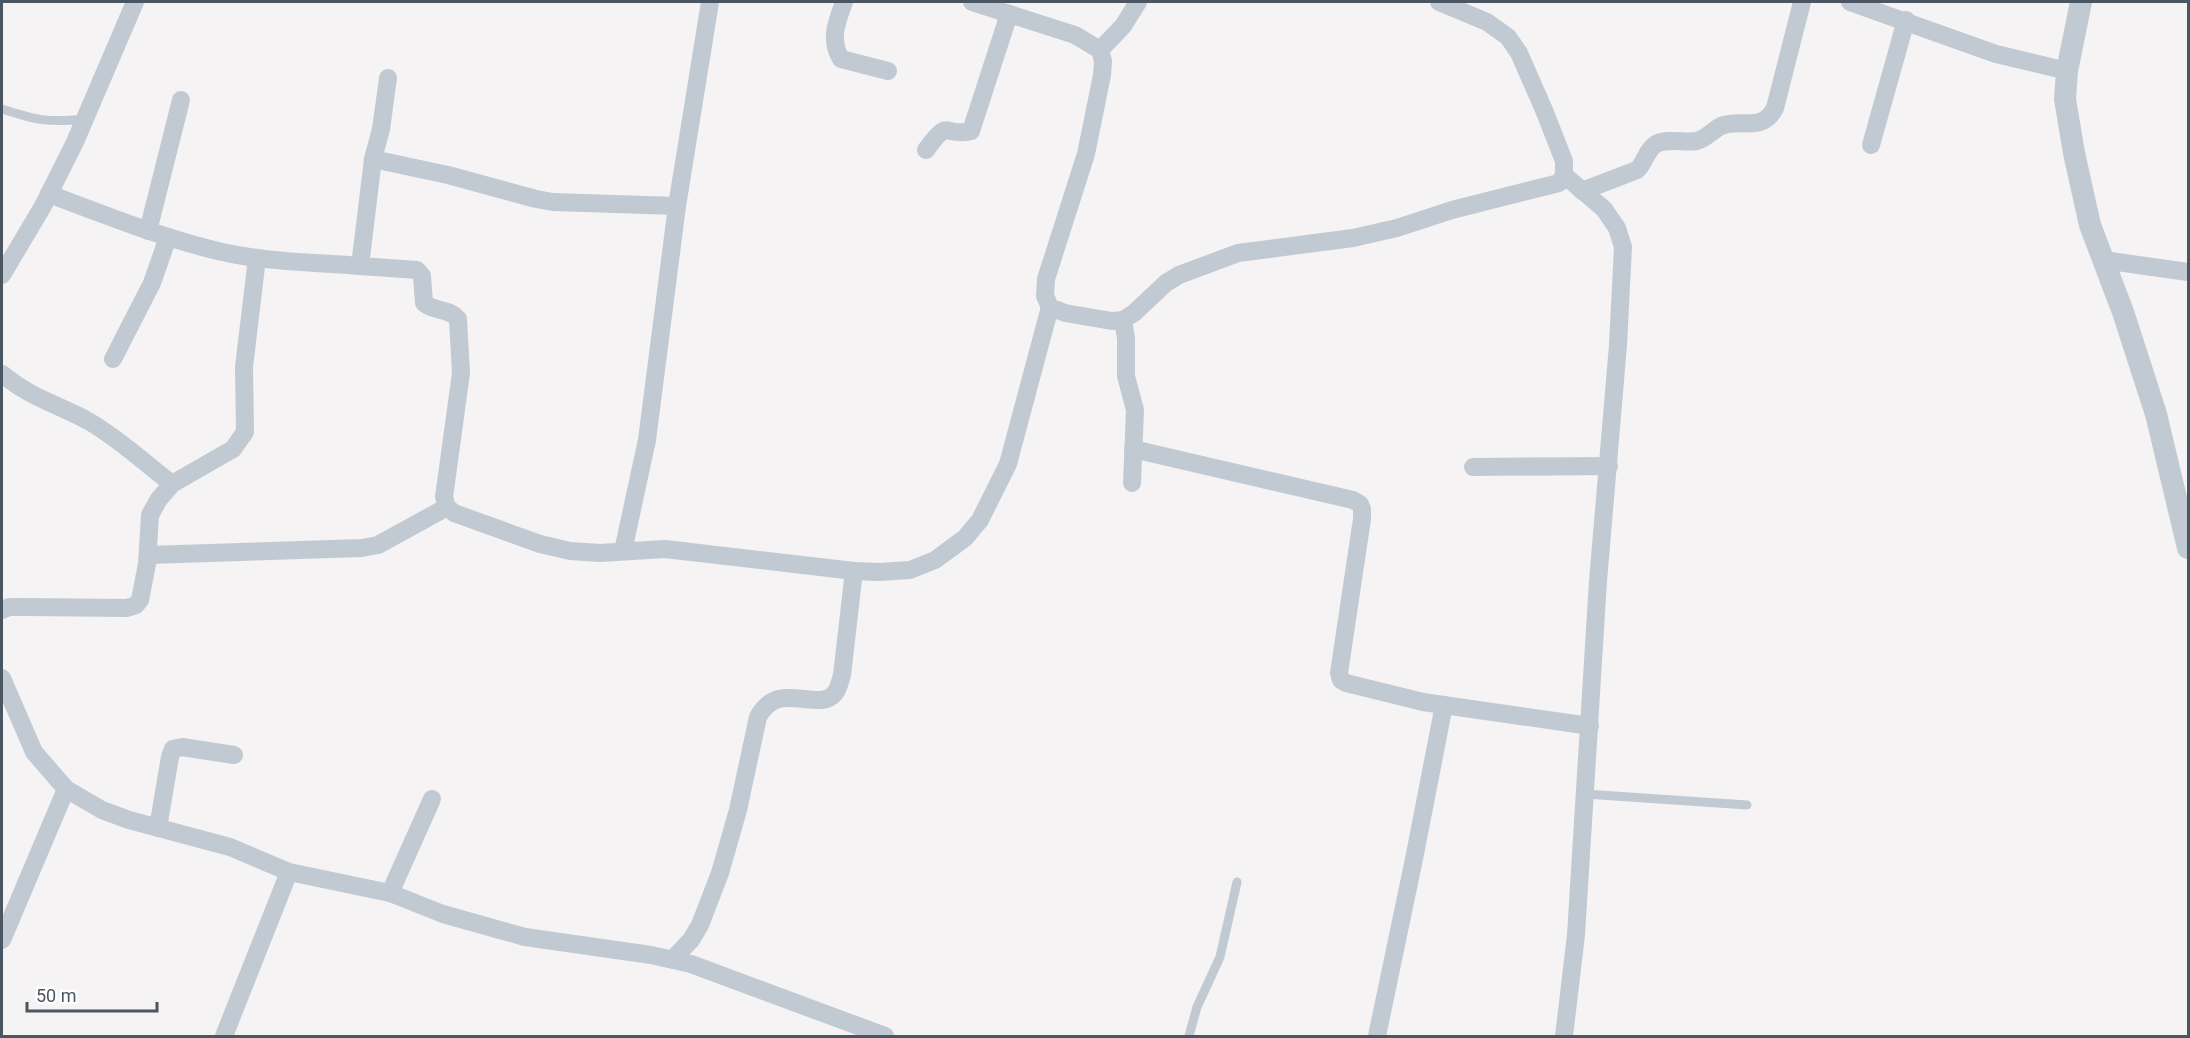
<svg xmlns="http://www.w3.org/2000/svg" width="2190" height="1038" font-family="Roboto,sans-serif">
<rect width="100%" height="100%" fill="#f5f3f3"/>
<g fill="none" stroke-linecap="round" stroke-linejoin="round">
<g stroke="#c1cad2" stroke-width="9">
<path d="M2,109C36,120 48,123 84,119"/>
<path d="M1585,794L1747,805"/>
<path d="M1189,1036L1197,1007L1220,957L1237,882"/>
</g>
<g stroke="#c1cad2" stroke-width="18">
<path d="M844,2C837,22 829,39 841,59L888,71"/>
<path d="M972,2L1075,35L1100,50L1103,61L1102,75L1086,154L1046,279L1045,296L1050,307L1065,313L1112,321L1123,320L1134,313L1166,283L1179,275L1238,253L1353,238L1397,228L1452,210L1559,183L1564,175V161L1544,110L1519,53L1508,37L1487,22L1439,2"/>
<path d="M1850,2L1996,54L2067,71"/>
<path d="M1100,50L1123,26L1138,2"/>
<path d="M1871,145L1906,20"/>
<path d="M926,150C950,116 943,138 971,131L1009,14"/>
<path d="M373,159L448,175L536,199L553,202L677,206"/>
<path d="M1564,175L1604,209L1617,228L1623,247L1618,345L1598,581L1576,935L1564,1036"/>
<path d="M1582,191L1637,170C1645,163 1646,150 1656,144C1667,138 1685,143 1697,141C1707,138 1713,130 1721,126C1742,118 1762,133 1775,108L1802,2"/>
<path d="M49,194C102,214 155,235 210,249C258,262 310,262 360,266L373,159L381,129L388,78"/>
<path d="M148,231L181,100"/>
<path d="M2103,260L2188,272"/>
<path d="M360,266L417,270L422,276L424,303C435,312 449,308 458,319L461,373L444,497L447,507L454,513L540,544L570,551L600,553L665,549L854,571L879,572L910,570L935,560L965,538L980,520L1008,464L1050,307"/>
<path d="M2,275L43,206L75,142L135,2"/>
<path d="M1123,320L1126,338V376L1135,410L1132,483"/>
<path d="M113,359L152,283L168,237"/>
<path d="M2,374C32,399 58,404 90,422C119,439 145,463 172,484"/>
<path d="M1133,449L1353,500L1360,504L1362,509V519L1339,673L1341,680L1346,683L1423,702L1590,726"/>
<path d="M1473,467L1609,466"/>
<path d="M623,551L647,440L677,206L710,2"/>
<path d="M148,555L362,548L378,545L447,507"/>
<path d="M2,610L9,607H25L127,608L136,605L140,600L147,564L150,515L159,499L172,484L233,449L245,432L244,367L257,258"/>
<path d="M2,678L34,752L66,789L102,810L129,820L230,847L289,872L390,893L443,914L525,937L651,955L691,964L885,1036"/>
<path d="M158,828L170,757L173,749L182,747L234,755"/>
<path d="M390,893L432,799"/>
<path d="M2,940L66,789"/>
<path d="M673,959L691,940L700,925L720,873L738,810L758,717C779,678 818,714 835,693C839,688 840,681 842,675L854,571"/>
<path d="M224,1036L289,872"/>
<path d="M1377,1036L1414,859L1444,705"/>
</g>
<path stroke="#c1cad2" stroke-width="22" d="M2081,2L2067,71L2065,99L2074,153L2090,225L2123,312L2156,414L2188,548"/>
</g>
<rect width="2190" height="1038" fill="none" stroke="#4a5661" stroke-width="6"/>
<path d="M27 1002v9h130v-9" fill="none" stroke="#4a5661" stroke-width="3"/>
<text x="36" y="1002" font-size="18" fill="#4a5661" stroke="#ffffff" stroke-width="4.5" paint-order="stroke">50 m</text>
</svg>
